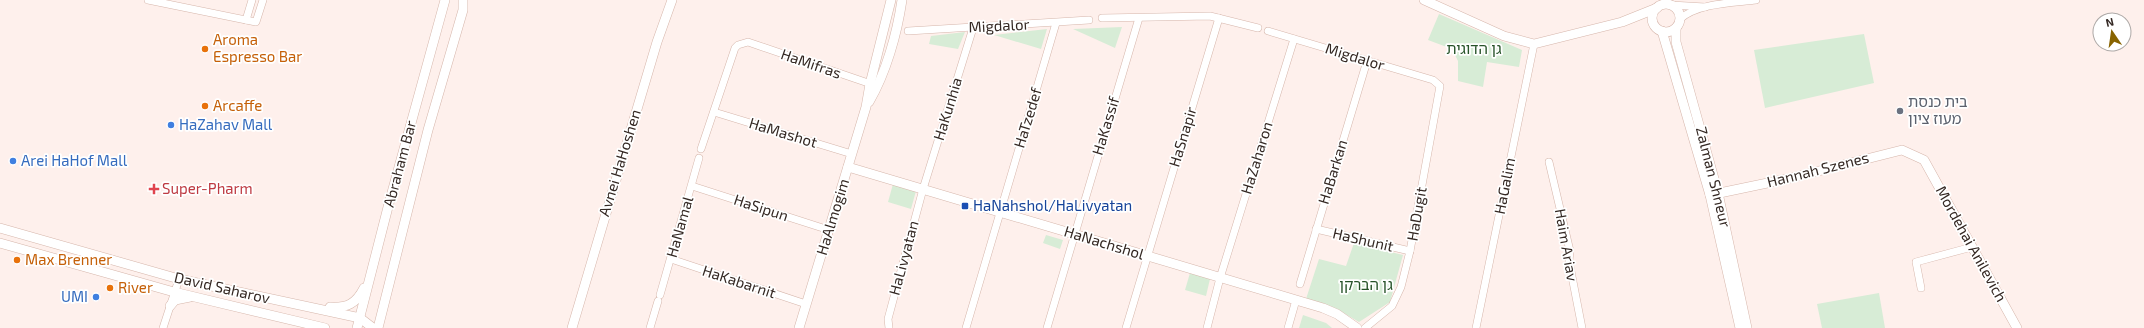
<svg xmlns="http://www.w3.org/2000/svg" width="2144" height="328" font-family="'Exo 2','Noto Sans Hebrew',sans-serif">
<rect width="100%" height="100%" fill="#fef0ec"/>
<g fill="#d7ecd6">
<path d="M1439,14L1522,50L1519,67L1487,62L1483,87L1458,81V61L1452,49L1428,40Z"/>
<path d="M1122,27L1115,48L1073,29Z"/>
<path d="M1047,29L1041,49L994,35Z"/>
<path d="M965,32L958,49L929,44L931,36Z"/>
<path d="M1864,34L1874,83L1765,108L1754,50Z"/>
<path d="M893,184L916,191L911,209L888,202Z"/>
<path d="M1046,235L1063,240L1060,249L1043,243Z"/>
<path d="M1354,243L1403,255L1390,302L1359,322L1335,308L1306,299L1319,259L1346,266Z"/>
<path d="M1190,273L1210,279L1206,296L1185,290Z"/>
<path d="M1879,293L1885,328H1822L1817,304Z"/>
<path d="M1303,315L1326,323L1332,328H1299Z"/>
</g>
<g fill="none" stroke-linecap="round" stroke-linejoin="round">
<g stroke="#d6b6ab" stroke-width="8">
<g id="minor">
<path d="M148,0L256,22L263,0"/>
<path d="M1671,5L1705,7"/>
<path d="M1102,18L1210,16L1258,28"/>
<path d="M1680,19C1698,3 1733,3 1756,0"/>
<path d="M246,20L252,0"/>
<path d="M908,31L1089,20"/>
<path d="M1268,31L1433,80L1440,86L1410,251L1401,287L1392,306L1365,328"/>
<path d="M714,112L852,154"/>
<path d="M701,149L735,48L738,45L748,42L874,85"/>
<path d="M1549,162L1570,251L1569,261L1582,328"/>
<path d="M692,186L829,230"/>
<path d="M1316,229L1410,251"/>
<path d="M671,259L806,304"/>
<path d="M1300,284L1367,61"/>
<path d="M1921,288L1916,262L1972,247"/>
<path d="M660,295L699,158"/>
<path d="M163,328L179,279"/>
<path d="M650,328L658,301"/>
<path d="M889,328L888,319L923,189L973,28"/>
<path d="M966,328L1056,23"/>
<path d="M1047,328L1139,18"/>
<path d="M1126,328L1219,18"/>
<path d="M1207,328L1220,278L1294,39"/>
<path d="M1288,328L1296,300"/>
<path d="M1476,328L1534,44"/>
</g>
</g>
<g stroke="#d6b6ab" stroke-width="10">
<g id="tertiary">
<path d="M1424,0L1504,36L1534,44L1622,22L1657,8"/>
<circle cx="1666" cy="18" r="14"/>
<path d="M1676,28V42L1718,193L1747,328"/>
<path d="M1662,31L1710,195L1740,328"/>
<path d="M869,102C886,73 897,34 902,0"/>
<path d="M848,167L1323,308L1337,314L1357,328"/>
<path d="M1710,195L1787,179L1902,150L1924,160L2017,328"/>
<path d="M0,228L179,279L360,318L373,328"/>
<path d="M0,243L174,292L325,328"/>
<path d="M170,306L175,300L190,297"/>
<path d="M330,307C347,308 356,304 364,288"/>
<path d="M357,328L388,207L445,0"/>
<path d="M378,328L428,130L463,10V0"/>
<path d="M572,328L657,42L672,0"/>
<path d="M799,328L866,107L870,84L891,0"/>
</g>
</g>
<use href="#minor" stroke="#fff" stroke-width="7"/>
<use href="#tertiary" stroke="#fff" stroke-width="9"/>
</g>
<g fill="#e8710a" stroke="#fff" stroke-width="1.5">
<circle cx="205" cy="49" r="4"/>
<circle cx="205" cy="106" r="4"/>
<circle cx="17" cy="260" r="4"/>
<circle cx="110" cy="288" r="4"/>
</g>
<circle fill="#6b7280" stroke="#fff" stroke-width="1.5" cx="1900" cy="111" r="4"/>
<g fill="#3f7fe0" stroke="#fff" stroke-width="1.5">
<circle cx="171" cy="125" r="4"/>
<circle cx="13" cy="161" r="4"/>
<circle cx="96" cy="297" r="4"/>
</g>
<path fill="#e0444e" stroke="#fff" stroke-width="1.5" d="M152 183h4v4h4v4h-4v4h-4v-4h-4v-4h4z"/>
<rect fill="#1a4fb4" stroke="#fff" stroke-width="1.5" x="961" y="202" width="8" height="8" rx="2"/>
<g text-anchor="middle" stroke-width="3.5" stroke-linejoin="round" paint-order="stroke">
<g font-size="15" fill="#342823" stroke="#fff">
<text transform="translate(999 26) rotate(-3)" y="5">Migdalor</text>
<text transform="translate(1355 57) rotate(17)" y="5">Migdalor</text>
<text transform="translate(811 64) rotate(19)" y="5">HaMifras</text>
<text transform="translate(948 109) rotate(-73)" y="5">HaKunhia</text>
<text transform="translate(1028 118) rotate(-73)" y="5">HaTzedef</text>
<text transform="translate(1106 126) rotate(-73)" y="5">HaKassif</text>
<text transform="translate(783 133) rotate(17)" y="5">HaMashot</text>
<text transform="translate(1183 137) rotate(-73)" y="5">HaSnapir</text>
<text transform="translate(1257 158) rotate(-73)" y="5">HaZaharon</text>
<text transform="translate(620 163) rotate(-73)" y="5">Avnei HaHoshen</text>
<text transform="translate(400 164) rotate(-75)" y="5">Abraham Bar</text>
<text transform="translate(1818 170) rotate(-14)" y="5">Hannah Szenes</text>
<text transform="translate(1333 172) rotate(-73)" y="5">HaBarkan</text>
<text transform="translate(1713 177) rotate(76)" y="5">Zalman Shneur</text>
<text transform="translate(1505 186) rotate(-79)" y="5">HaGalim</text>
<text transform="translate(761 208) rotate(18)" y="5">HaSipun</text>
<text transform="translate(1417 214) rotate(-80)" y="5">HaDugit</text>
<text transform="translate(833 217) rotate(-73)" y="5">HaAlmogim</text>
<text transform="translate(680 227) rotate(-74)" y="5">HaNamal</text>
<text transform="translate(1363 240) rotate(13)" y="5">HaShunit</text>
<text transform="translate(1104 243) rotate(17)" y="5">HaNachshol</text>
<text transform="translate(1971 244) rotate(61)" y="5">Mordehai Anilevich</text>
<text transform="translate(1566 245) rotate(80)" y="5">Haim Ariav</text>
<text transform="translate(904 258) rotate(-75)" y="5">HaLivyatan</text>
<text transform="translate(739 282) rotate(18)" y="5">HaKabarnit</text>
<text transform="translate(222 288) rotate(13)" y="5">David Saharov</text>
</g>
<g font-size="15" fill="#c56008" stroke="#fff" text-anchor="start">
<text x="213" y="45">Aroma<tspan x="213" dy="17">Espresso Bar</tspan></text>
<text x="213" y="111">Arcaffe</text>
<text x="25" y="265">Max Brenner</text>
<text x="118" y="293">River</text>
</g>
<g font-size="15" fill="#275329" stroke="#fff">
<text x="1474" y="54">גן הדוגית</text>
<text x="1366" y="290">גן הברקן</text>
</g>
<g font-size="15" fill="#5b616d" stroke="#fff" text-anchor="start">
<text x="1908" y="107">בית כנסת<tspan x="1908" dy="17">מעוז ציון</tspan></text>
</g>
<g font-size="15" fill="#366cbe" stroke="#fff" text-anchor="start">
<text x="179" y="130">HaZahav Mall</text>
<text x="21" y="166">Arei HaHof Mall</text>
<text x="88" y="302" text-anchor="end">UMI</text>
</g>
<g font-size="15" fill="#be3a42" stroke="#fff" text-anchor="start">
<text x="162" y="194">Super-Pharm</text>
</g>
<g font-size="15" fill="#164399" stroke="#fff" text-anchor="start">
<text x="973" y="211">HaNahshol/HaLivyatan</text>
</g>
</g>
<g transform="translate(2112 32) rotate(347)"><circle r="19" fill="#ffffff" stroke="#aea9a7"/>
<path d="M0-3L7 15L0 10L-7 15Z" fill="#886300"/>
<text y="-6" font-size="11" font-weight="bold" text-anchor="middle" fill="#342823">N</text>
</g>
</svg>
